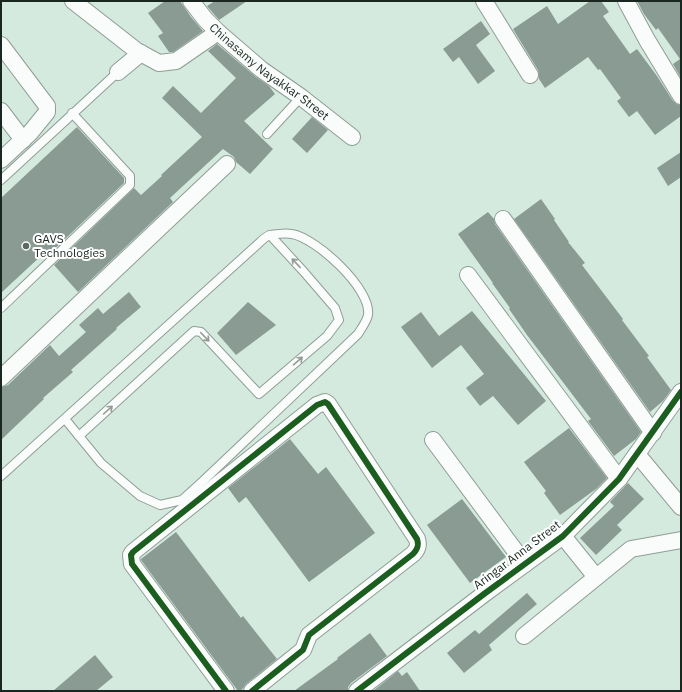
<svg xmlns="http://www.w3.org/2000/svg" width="682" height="692" font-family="'IBM Plex Sans',sans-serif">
<rect width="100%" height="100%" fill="#d5eadf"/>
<g fill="#899b93">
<path d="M165,1H180L191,17L203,31L173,52H169L158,36L163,33L148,13Z"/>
<path d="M215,1H247L219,20L207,6Z"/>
<path d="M590,1H601L609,12L603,16L630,54L637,49L657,76L673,101L677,104L681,105V116L655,135L637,111L629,117L617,101L621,98L600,69L598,70L588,57L545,88L539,79V74L538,70L513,29L547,6L558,24Z"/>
<path d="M637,1H681V78L673,64L680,59L658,28L656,30L644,14Z"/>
<path d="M481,21L490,34L476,45L495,71L478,84L459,57L453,62L443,49Z"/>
<path d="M217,44L256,77L269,86L275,94L244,121L273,149L250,174L236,162L234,157L223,149L170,198L173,202L78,292L54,265L134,188L141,195L162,176L161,175L202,137L162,98L173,86L201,113L236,78L208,51Z"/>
<path d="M312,117L328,130L307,153L292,139Z"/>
<path d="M77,127L124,178V183L46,257L43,254L1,293V198Z"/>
<path d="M681,152V177L668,186L657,168Z"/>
<path d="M541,199L555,219L554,220L569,242H568L585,263L582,265L623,319L622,320L649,356L647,357L671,390L663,401L650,412L514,219Z"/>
<path d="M488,212L494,219L495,224L641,432L636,439L614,456L588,421L591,419L527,335L509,309L510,308L492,283H493L458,234Z"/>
<path d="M129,292L141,307L116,328L117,329L71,370L73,372L43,398L44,399L1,440V387L8,385L50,345L59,356L86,332L79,325L98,308L103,314Z"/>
<path d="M248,302L276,325L236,355L217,333Z"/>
<path d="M472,311L546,401L518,425L493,396L480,406L466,388L484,374L461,345L432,368L401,327L421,312L439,336Z"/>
<path d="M569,428L607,478L596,489L560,515L544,493L546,491L524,462Z"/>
<path d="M290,439L318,474L326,467L375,533L309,582L246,497L239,503L228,488Z"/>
<path d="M628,483L644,499L617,525L622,530L596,555L580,538L614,506L610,502Z"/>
<path d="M462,499L506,557L470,583L427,525Z"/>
<path d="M176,532L241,618L243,616L277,659L246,684L241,691H238L229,679L141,560V559Z"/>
<path d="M527,593L537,604L489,645L492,650L464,673L447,653L475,630L479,634Z"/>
<path d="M370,633L387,656L351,683L348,687V691H294L338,659L337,658Z"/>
<path d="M95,655L113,677L96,691H53Z"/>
<path d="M398,671L402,676L407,672L420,691H373Z"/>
</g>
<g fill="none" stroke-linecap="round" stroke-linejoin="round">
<g stroke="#8e9e95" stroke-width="10">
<g id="service">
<path d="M267,134L301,97"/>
<path d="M1,180L118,72"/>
<path d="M1,308L130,185V176L72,113"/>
<path d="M79,436L194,331L201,332L259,394L327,336L339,320L335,308L304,272L270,235"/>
<path d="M1,476L258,244C261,241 266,236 270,235C276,234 287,233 292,234C316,238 372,289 368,315C367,321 361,329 358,334L203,481L182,500L160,505L140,496L101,463L65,419"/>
</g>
</g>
<g stroke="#8e9e95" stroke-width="18">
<g id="minor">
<path d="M73,1L137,51L159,63L176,61L218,32"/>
<path id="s1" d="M191,1L205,19L218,32L262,70L301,97L352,137"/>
<path d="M484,1L530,75"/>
<path d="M626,1L647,40L681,96"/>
<path d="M1,45L47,106V112L30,133L1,160"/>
<path d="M118,72L141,53"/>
<path d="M1,111L23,140"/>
<path d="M503,219L653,433"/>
<path d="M468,275L619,479"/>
<path d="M1,378L227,164"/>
<path d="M433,440L525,564"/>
<path d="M637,454L681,507"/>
<path d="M563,536L596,577"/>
<path d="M524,636L631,549L681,540"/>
<path d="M226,691L132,564L131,555L133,552L317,405L325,402L328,404L417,539C419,545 418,549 413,554L309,635L303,650L252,691"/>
<path d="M357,691L484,594L563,536L619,479L681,392"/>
</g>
</g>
<use href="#service" stroke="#f9fcfa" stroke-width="8"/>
<use href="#minor" stroke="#f9fcfa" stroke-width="16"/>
<g stroke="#fff" stroke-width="8">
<g id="cycleway">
<path d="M226,691L132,564L131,555L133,552L317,405L325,402L328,404L417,539C419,545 418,549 413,554L309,635L303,650L252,691"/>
<path d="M357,691L484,594L563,536L619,479L681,392"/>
</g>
</g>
<use href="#cycleway" stroke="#1b5e20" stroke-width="6"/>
</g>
<defs><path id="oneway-shaft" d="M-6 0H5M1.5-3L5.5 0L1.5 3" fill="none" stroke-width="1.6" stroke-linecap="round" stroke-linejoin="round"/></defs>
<g stroke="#949c98">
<use href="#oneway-shaft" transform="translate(296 263) rotate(-133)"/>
<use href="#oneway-shaft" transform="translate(205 337) rotate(46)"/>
<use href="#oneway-shaft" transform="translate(298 361) rotate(-41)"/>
<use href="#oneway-shaft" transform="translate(108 410) rotate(-42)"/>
</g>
<circle fill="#5b6b63" stroke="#fff" stroke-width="1.5" cx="26" cy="246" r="4"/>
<g text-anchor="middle" stroke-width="4" stroke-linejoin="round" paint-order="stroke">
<g font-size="12" fill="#192720" stroke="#fff">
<text dy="4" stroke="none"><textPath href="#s1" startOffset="106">Chinasamy Nayakkar Street</textPath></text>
<text transform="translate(517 555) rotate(-37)" y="4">Aringar Anna Street</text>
</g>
<g font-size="12" fill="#192720" stroke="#fff" text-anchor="start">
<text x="34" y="243">GAVS<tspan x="34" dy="14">Technologies</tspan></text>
</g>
</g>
<rect width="682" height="692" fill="none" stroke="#192720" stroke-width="4"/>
</svg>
